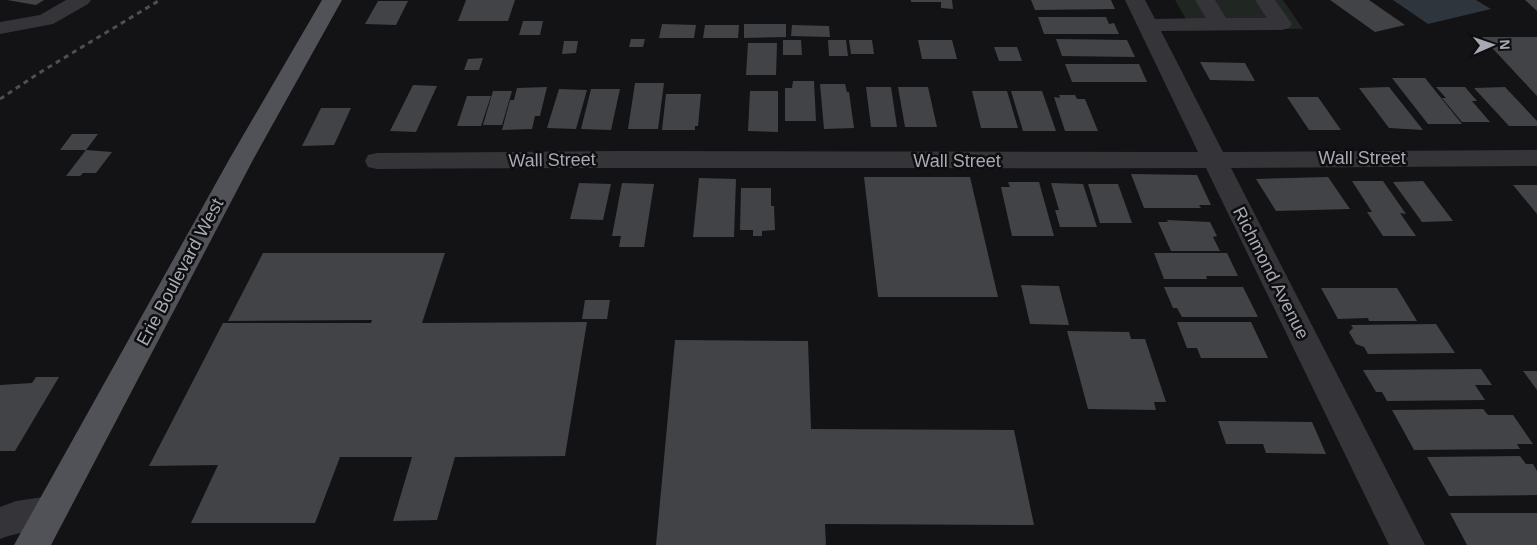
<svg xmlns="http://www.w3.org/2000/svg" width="1537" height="545" font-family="Arial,sans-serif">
<rect width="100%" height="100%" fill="#131315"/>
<path fill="#202621" d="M1175,0H1283L1303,29L1191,28Z"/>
<path fill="#2e353c" d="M1393,0H1476L1491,9L1428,24Z"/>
<g fill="#424347">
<path d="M7,0H44L36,5Z"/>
<path d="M466,0H515L508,21H458Z"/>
<path d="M911,0H952L953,9L941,8V2H911Z"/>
<path d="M1031,0H1111L1115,9L1035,10Z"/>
<path d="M1330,0H1369L1405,25L1375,32Z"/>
<path d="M1525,0H1537V11Z"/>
<path d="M378,1H408L396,25L365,24Z"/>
<path d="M1038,17H1106L1109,24L1114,23L1119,34H1044Z"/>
<path d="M523,21H543L540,35H519Z"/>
<path d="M662,24L696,25L694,38H659Z"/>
<path d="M744,24H786V37L744,38Z"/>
<path d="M705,25H739L738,38H703Z"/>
<path d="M792,25L829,26L830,37L791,36Z"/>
<path d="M1482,37H1537V96Z"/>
<path d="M631,39H645L643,47H629Z"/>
<path d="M1056,39L1127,40L1135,57L1062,56Z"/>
<path d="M783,40H801L802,55H783Z"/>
<path d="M828,40H846L848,56H829Z"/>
<path d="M849,40H872L874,54H851Z"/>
<path d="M918,40H952L957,59H922Z"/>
<path d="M564,41H578L576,53L562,54Z"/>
<path d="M748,43H777L776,75H746Z"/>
<path d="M994,47H1017L1022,61H999Z"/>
<path d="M483,58L479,70H464L468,59Z"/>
<path d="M1200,62L1245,63L1255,81L1210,80Z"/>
<path d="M1065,64H1139L1147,82H1072Z"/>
<path d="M1392,78H1425L1462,124H1428Z"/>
<path d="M793,81H814L816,121H785V88H792Z"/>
<path d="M635,83H664L658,129H628Z"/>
<path d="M820,84H845L847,92H849L854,128L824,129Z"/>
<path d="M413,85L437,86L416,132L390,131Z"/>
<path d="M547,87L540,116H535L532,129L502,130L510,100H514L517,88Z"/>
<path d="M866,87H891L897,127H871Z"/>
<path d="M898,87H928L937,127H905Z"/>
<path d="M1389,87L1423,130L1389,128L1359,88Z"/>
<path d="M1436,87H1465L1477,101H1472L1490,122H1462L1442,98H1446Z"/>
<path d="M1505,87L1537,121V126H1509L1474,88Z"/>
<path d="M559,89L587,90L576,129L547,128Z"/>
<path d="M591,89H620L611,130L581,129Z"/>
<path d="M493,91H512L502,125H483Z"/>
<path d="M750,91H778V132L748,131Z"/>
<path d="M972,91H1007L1018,128H981Z"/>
<path d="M1011,91H1042L1056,131H1023Z"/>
<path d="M666,94H701L698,126H695V130H662Z"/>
<path d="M1059,95H1075L1077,99H1085L1098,131H1065L1054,97L1060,98Z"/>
<path d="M467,96H491L481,126H457Z"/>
<path d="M1287,97H1318L1341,130H1309Z"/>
<path d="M321,108H351L334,145L302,146Z"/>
<path d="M72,134H98L86,150H60Z"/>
<path d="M86,150L112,152L96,173H83L80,176H66Z"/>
<path d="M1131,174L1197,175L1211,205H1199L1201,208H1144Z"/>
<path d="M864,177H970L998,297H878Z"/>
<path d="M1328,177L1350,209L1276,211L1256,179Z"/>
<path d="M699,178L736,179L734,237H693Z"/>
<path d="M1352,181H1383L1406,214L1400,213L1416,236H1383L1367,212H1372Z"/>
<path d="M1423,181L1453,221L1422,222L1393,182Z"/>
<path d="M1008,182H1039L1054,236H1012L1001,187H1010Z"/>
<path d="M579,183L611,184L603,220L570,219Z"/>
<path d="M622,183L654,184L644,247H619L621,236H612Z"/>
<path d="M1051,183L1083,184L1097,227H1060L1055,210H1059Z"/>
<path d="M1088,184H1118L1132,223H1100Z"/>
<path d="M1513,185H1537V214Z"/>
<path d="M741,188H771V206H774L775,230L762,231V236H753V230H740Z"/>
<path d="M1167,220L1210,222L1217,236L1213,237L1220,251H1171L1158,222H1168Z"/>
<path d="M263,253H445L422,323L587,322L565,456L455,457L437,520L393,521L412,457H340L315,523H191L218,465L149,466L223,323H371L372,320L228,321Z"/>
<path d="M1154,253H1227L1238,276H1206L1207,279H1164Z"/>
<path d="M1021,285L1059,286L1069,325L1030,324Z"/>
<path d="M1164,287H1243L1258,317H1182L1177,308H1173Z"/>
<path d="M1321,288H1397L1417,321H1369L1368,318L1338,319Z"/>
<path d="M585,300H610L607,319H582Z"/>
<path d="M1177,322H1251L1268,358H1201L1197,348H1187Z"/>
<path d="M1436,324L1455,353L1368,354L1364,347L1356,344L1349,332L1353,328L1351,325Z"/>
<path d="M1067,331L1129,332L1131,339H1145L1166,402H1154L1156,410L1088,409Z"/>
<path d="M675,340L808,341L811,429L1014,430L1034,525L825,524L826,545H656Z"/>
<path d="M1481,369L1492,385H1475L1485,400L1387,401L1382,392H1376L1363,370Z"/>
<path d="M1523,371H1537V390Z"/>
<path d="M36,377H59L15,451H0V385L32,383Z"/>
<path d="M1483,409L1488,415H1513L1533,444H1517L1520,449L1414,450L1392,410Z"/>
<path d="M1218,421L1312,422L1326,454L1266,453L1263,444H1226Z"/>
<path d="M1520,456L1526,464H1533L1537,471V495L1449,496L1427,457Z"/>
<path d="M1450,513H1537V545H1467Z"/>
</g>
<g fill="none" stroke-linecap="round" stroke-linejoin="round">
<g fill="#353539" fill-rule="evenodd">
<path d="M66,0H91L88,4L53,24L0,34V22L40,15Z"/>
<path d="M1125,0H1145L1155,19L1206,18L1195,0H1215L1226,18H1267L1255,0H1275L1292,24L1289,28L1282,30L1161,31L1223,152L1537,150V166L1231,168L1425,545H1389L1206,168C930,169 653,167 377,169L368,167L365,161L368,155L377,153L617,151L1198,152Z"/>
<path d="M50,496L62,501L67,512L62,523C42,531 20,531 0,539V507L16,501Z"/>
</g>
<path fill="#515258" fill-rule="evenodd" d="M322,0H342L254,158L51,545H14L230,158Z"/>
<path stroke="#4e4f54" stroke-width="3" stroke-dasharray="5 4.5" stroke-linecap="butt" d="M0,99L39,73L160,0"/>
</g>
<g text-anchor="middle" stroke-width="5" stroke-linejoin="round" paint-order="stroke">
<g font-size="18" fill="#a7aab3" stroke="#0e0e10">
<text x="1362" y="164">Wall Street</text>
<text transform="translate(552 160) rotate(-1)" y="6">Wall Street</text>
<text x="957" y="167">Wall Street</text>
<text transform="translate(180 272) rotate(-62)" y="6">Erie Boulevard West</text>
<text transform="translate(1271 273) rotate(63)" y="6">Richmond Avenue</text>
</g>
</g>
<g transform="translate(1492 45) rotate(88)" stroke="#0e0e10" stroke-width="4" paint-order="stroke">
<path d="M0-4L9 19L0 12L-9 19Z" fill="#a7aab3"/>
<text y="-8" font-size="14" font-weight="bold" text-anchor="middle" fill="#a7aab3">N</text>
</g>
</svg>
